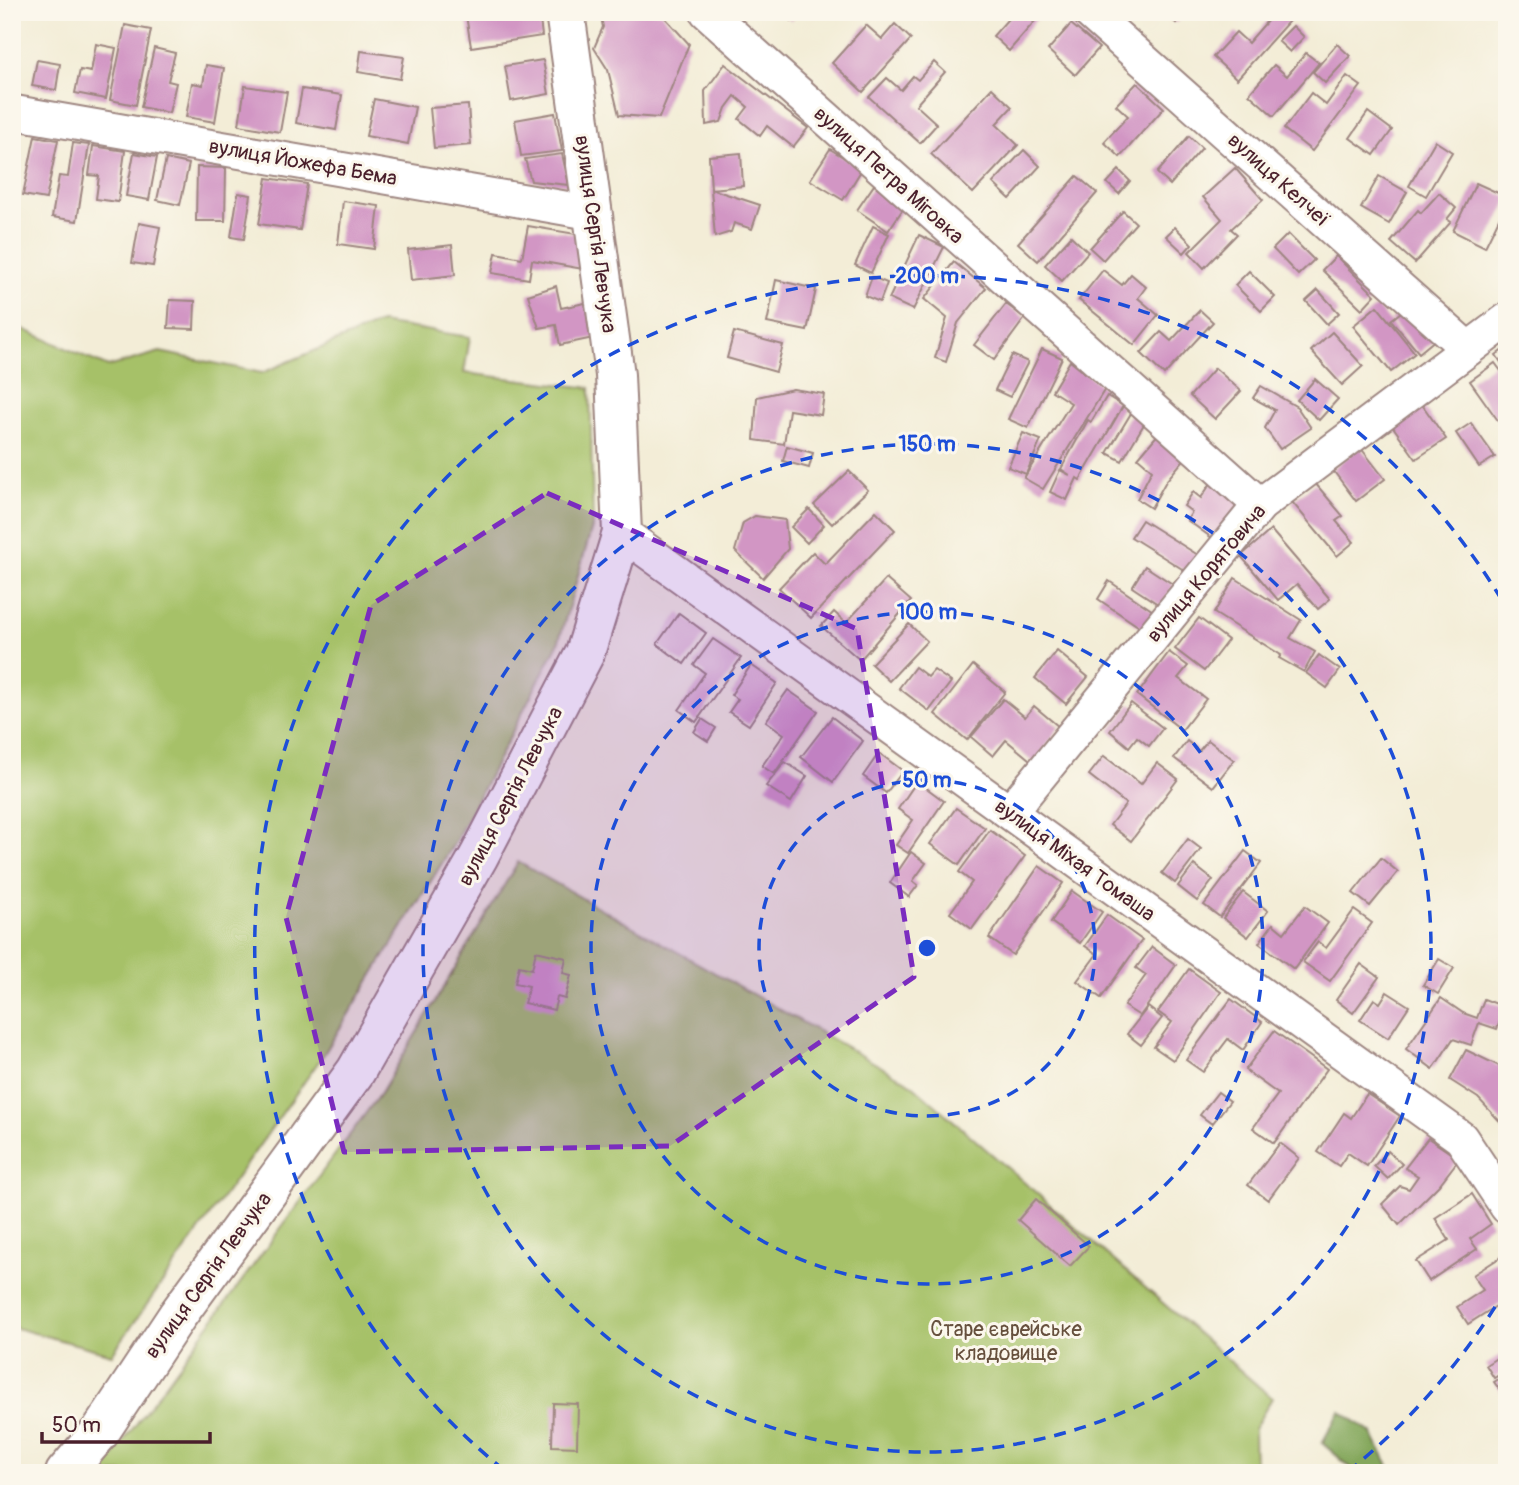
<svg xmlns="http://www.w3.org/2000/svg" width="1519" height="1485" font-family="Pangolin,sans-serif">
<rect width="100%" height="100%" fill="#fbf7ec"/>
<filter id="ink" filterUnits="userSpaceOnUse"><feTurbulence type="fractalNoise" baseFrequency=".0143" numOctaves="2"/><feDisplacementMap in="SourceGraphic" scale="14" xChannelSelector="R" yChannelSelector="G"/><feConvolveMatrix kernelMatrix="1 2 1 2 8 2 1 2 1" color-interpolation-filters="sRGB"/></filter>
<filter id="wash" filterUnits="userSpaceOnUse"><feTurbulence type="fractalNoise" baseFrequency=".00686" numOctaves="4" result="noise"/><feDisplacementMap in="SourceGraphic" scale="28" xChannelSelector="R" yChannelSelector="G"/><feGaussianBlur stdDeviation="1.57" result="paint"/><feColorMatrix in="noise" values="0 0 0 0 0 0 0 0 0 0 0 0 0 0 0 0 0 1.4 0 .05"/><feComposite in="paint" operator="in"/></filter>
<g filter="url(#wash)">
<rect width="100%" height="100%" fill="#f3edd7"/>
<g fill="#a6c167" stroke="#787049" stroke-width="2">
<path d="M380,323L470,337L464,373L590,388L593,524L558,644L455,842L324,1054L112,1354L12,1327V324L108,367L160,352L262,373Z"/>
<path d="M518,862L910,1083L1272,1398L1254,1429L1255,1473H100L382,1091Z"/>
</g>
<path fill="#84a75c" stroke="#676344" stroke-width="2" d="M1340,1411L1372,1433L1390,1469L1398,1473H1357L1322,1443Z"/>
<g id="blocks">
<g fill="#d296c4">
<path d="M483,12H539L542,36L471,47L466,15Z"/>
<path d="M600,12H660L689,44L659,118L619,115L608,70L594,48L603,27Z"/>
<path d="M782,12H800L791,21Z"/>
<path d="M1014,12L1041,14L1009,51L993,36Z"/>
<path d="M1162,12H1184L1176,23Z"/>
<path d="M1275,12H1297L1237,79L1213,57L1236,32L1248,43Z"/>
<path d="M895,24L911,39L863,92L832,63L866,25L882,39Z"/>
<path d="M1071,24L1099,48L1075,75L1048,50Z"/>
<path d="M125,25L151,30L136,105L110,100Z"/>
<path d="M1293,26L1304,37L1290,52L1278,41Z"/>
<path d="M96,44L116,48L106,99L75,93L80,70L91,72Z"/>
<path d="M1337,44L1350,56L1325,83L1313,72Z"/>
<path d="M154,48L175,53L168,81L176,83L169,113L141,107Z"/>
<path d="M361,51L404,57L400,79L358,72Z"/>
<path d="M1306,53L1319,63L1274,116L1249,94L1274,65L1287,76Z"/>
<path d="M37,60L60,64L56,90L32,86Z"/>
<path d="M543,60L549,94L511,101L505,66Z"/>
<path d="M934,62L945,72L916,105L937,124L920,143L869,97L887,78L901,90L913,76L918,80Z"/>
<path d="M725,64L808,128L793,147L767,126L760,136L739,119L748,107L735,96L726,108L721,122L706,125L705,91Z"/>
<path d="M206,65L224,68L215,122L186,117L192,83L203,85Z"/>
<path d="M1347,76L1361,86L1312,151L1284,129L1311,93L1326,105Z"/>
<path d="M1137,83L1164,108L1120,157L1104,142L1128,116L1116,105Z"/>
<path d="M245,86L287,92L280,132L239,125Z"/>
<path d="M992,88L1012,107L996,124L1018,145L973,193L931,154Z"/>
<path d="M302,89L342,95L336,130L296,123Z"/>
<path d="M374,99L415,107L408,144L366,136Z"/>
<path d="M468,105L471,145L434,148L430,108Z"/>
<path d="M1368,112L1392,130L1374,155L1350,138Z"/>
<path d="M555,113L562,151L521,156L515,120Z"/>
<path d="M35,136L58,140L46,199L23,195Z"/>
<path d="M1189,136L1202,148L1170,185L1157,173Z"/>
<path d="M1435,141L1452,152L1426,196L1409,186Z"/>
<path d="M73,143L89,145L77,221L52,217L59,176L68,177Z"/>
<path d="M93,146L125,151L118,202L96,199L99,176L89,175Z"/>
<path d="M12,148L19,149L14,187H12Z"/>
<path d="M830,149L862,169L843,200L810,180Z"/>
<path d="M1024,150L1040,166L1010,199L993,183Z"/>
<path d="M134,153L157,157L149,200L126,196Z"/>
<path d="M741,153L743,186L711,189L709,156Z"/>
<path d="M562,154L569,185L531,181L525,159Z"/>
<path d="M166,159L189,164L180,205L157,200Z"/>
<path d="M197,167L226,168L225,221H196Z"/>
<path d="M1235,168L1263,200L1231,229L1237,234L1204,268L1189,252L1222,219L1203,197Z"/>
<path d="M1119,170L1130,181L1119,194L1107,183Z"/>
<path d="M1077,176L1097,193L1038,261L1018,243Z"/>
<path d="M1379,176L1407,192L1389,224L1361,208Z"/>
<path d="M267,178L307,184L300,230L259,224Z"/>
<path d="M1476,183L1507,197V202L1485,247L1453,231Z"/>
<path d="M874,185L905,206L888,231L857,210Z"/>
<path d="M711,189L760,205L752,229L734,223L731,232L715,237Z"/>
<path d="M238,193L251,195L244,239L231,237Z"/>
<path d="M1439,193L1456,208L1447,219L1451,222L1415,263L1391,242L1418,210L1421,213Z"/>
<path d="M343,201L379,206L374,249L338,244Z"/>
<path d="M1123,211L1136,223L1103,260L1090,248Z"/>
<path d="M139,223L160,227L153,266L132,263Z"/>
<path d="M528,226L576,234L583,269L532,260L529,279L492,273L496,253L522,258Z"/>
<path d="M873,226L889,234L871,273L855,265Z"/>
<path d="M1175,227L1192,244L1184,253L1166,236Z"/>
<path d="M1288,234L1314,260L1298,275L1273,249Z"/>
<path d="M919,235L944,247L913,310L889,299Z"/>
<path d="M1071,236L1088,252L1062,281L1045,265Z"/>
<path d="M452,245L455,275L411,280L408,250Z"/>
<path d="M1336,256L1375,295L1362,309L1322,270Z"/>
<path d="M954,262L986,288L958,323L946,362L935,358L947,318L924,299Z"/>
<path d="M1103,270L1122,285L1131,274L1146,287L1138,298L1158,315L1134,345L1079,300Z"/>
<path d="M1249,271L1275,297L1261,311L1235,285Z"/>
<path d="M872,277L887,283L880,302L865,296Z"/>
<path d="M776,280L816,289L807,331L767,323Z"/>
<path d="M556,286L561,308L590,302L598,337L560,345L556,325L539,328L528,295Z"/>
<path d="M1318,290L1339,313L1327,324L1306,301Z"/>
<path d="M170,300L195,301L194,329L168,328Z"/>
<path d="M1006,304L1025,318L994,360L974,345Z"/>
<path d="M1410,305L1442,334L1419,353L1391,320Z"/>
<path d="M1377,306L1415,353L1391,372L1353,326Z"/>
<path d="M1200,310L1213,322L1164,375L1141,353L1161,332L1171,341Z"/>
<path d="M734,332L783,345L776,372L727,358Z"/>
<path d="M1332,332L1363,366L1342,385L1311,351Z"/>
<path d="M1507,347V371L1496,355Z"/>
<path d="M1042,349L1062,358L1028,428L1008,419Z"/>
<path d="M1012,355L1028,362L1010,397L995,390Z"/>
<path d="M1070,361L1105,389L1043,489L1024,478L1071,403L1052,391Z"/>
<path d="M1495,363L1507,379V427L1504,429L1470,381Z"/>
<path d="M1215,368L1241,391L1215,419L1190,396Z"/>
<path d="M1315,379L1338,399L1319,420L1297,400Z"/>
<path d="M1261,386L1297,407L1311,428L1280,449L1265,428L1275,410L1253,398Z"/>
<path d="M793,389L824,394L821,415L789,410L784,444L754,440L757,397Z"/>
<path d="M1107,396L1123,406L1080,480L1077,478L1067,500L1050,492L1060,470L1070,475L1061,469L1088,420L1091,422Z"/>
<path d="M1421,403L1446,439L1416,459L1391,424Z"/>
<path d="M1133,410L1147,419L1122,461L1107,453Z"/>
<path d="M1471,423L1495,457L1479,467L1456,433Z"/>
<path d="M1023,433L1041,440L1026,474L1008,467Z"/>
<path d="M1159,433L1187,456L1166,481L1151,508L1137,499L1152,470L1138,458Z"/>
<path d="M787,446L813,453L809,468L783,461Z"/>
<path d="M1360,447L1385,479L1356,501L1332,469Z"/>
<path d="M849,471L868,490L832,524L814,505Z"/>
<path d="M1213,480L1243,501L1215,540L1187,520L1192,512L1184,506L1193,492L1201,498Z"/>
<path d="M1315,483L1343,516L1336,521L1354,542L1337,556L1292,502Z"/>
<path d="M809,509L824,525L807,543L791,527Z"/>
<path d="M876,511L895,530L811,618L779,588L813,552L825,564Z"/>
<path d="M755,516L785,520L788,549L763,578L735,551L743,523Z"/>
<path d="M1142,520L1198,555L1187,572L1131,537Z"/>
<path d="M1271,530L1330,599L1318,609L1297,584L1278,600L1241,556Z"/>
<path d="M1145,566L1174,585L1161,606L1132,587Z"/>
<path d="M1235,578L1301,620L1290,638L1315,652L1304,672L1279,658L1281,655L1214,613Z"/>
<path d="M886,579L911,601L860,660L821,626L834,612L846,623Z"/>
<path d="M1109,581L1159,615L1147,632L1098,599Z"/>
<path d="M679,613L706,633L684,664L657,644Z"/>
<path d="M1199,618L1228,640L1204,671L1175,649Z"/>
<path d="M909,624L927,641L889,681L871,664Z"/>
<path d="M713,639L741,658L696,722L679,710L705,673L694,665Z"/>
<path d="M1057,651L1088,677L1066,704L1035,678Z"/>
<path d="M1169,652L1188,666L1178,678L1206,699L1182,730L1137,695Z"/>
<path d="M1319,655L1340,670L1327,688L1306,673Z"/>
<path d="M751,665L777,683L749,725L729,712L738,699L731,695Z"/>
<path d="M973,665L1005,692L967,740L935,714Z"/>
<path d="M915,667L928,677L934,670L951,682L929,711L899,688Z"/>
<path d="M788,690L818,711L774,774L762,766L784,734L766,721Z"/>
<path d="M1003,699L1025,717L1034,706L1059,727L1035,764L1006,740L993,756L971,737Z"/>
<path d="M1131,703L1163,728L1149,746L1137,737L1129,747L1110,731Z"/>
<path d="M832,717L863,741L833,782L801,757Z"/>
<path d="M702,719L716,728L708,741L694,732Z"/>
<path d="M1208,740L1234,760L1213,787L1174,758L1187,741L1199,751Z"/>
<path d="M879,753L903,771L886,793L863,776Z"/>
<path d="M1104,756L1141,784L1157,763L1178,779L1131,841L1110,825L1126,804L1089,775Z"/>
<path d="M785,762L807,776L791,802L766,786Z"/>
<path d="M917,781L944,801L908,853L896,845L913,820L898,809Z"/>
<path d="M956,808L985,828L959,865L930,844Z"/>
<path d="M990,830L1025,856L972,929L950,913L972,882L959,872Z"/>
<path d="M1188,839L1201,849L1175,883L1162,873Z"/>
<path d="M1245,851L1261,863L1220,917L1204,905Z"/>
<path d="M911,852L926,863L913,881L918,885L909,897L890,883Z"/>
<path d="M1381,858L1398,872L1370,906L1353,893Z"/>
<path d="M1194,865L1213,880L1197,901L1178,886Z"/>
<path d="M1039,866L1063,883L1013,955L989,938Z"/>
<path d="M1072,891L1102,912L1080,943L1051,922Z"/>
<path d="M1243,892L1268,911L1248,937L1223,918Z"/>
<path d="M1305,906L1328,923L1294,969L1259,943L1273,924L1284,933Z"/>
<path d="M1354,910L1372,923L1330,981L1303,962L1318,942L1326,948Z"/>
<path d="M1107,915L1142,940L1101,998L1077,981L1097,954L1085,946Z"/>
<path d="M1152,947L1176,965L1140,1016L1124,1006L1146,975L1136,968Z"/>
<path d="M536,951L566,958L563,973L571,975L565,999L557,997L554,1010L524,1003L529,986L515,983L519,966L532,969Z"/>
<path d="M1439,959L1454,968L1438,994L1423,985Z"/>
<path d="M1361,964L1379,977L1353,1013L1336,1000Z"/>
<path d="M1189,969L1221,992L1173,1060L1154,1047L1172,1022L1158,1012Z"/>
<path d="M1387,992L1409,1006L1388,1038L1360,1020L1374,999L1380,1003Z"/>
<path d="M1441,998L1463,1013L1477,1018L1484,999L1505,1007L1497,1029L1479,1023L1471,1045L1453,1039L1433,1069L1406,1049Z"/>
<path d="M1231,999L1262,1022L1243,1050L1228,1039L1203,1072L1186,1060Z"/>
<path d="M1148,1007L1162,1018L1141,1045L1127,1034Z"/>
<path d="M1274,1031L1327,1069L1274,1143L1253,1128L1278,1094L1245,1070Z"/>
<path d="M1466,1050L1499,1066L1507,1053V1129L1478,1098L1450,1080Z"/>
<path d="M1218,1092L1230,1101L1212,1124L1200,1115Z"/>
<path d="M1367,1094L1400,1116L1367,1166L1348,1153L1339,1166L1318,1152L1344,1113L1351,1118Z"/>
<path d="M1428,1138L1459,1159L1439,1185L1399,1225L1382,1204L1400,1186L1409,1189L1418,1176L1405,1168Z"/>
<path d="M1280,1143L1299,1158L1268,1200L1248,1185Z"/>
<path d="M1388,1151L1402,1164L1388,1179L1374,1166Z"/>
<path d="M1472,1194L1491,1224L1470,1239L1477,1249L1429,1281L1416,1261L1449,1240L1435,1218Z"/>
<path d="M1036,1199L1089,1246L1070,1266L1018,1220Z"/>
<path d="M1507,1253V1299L1468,1324L1457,1307L1483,1290L1473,1275Z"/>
<path d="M1507,1351V1370L1494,1378L1486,1365Z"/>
<path d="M1507,1374V1390L1502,1393L1494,1382Z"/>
<path d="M553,1403L578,1404L577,1447L552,1446Z"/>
</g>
</g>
</g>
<g filter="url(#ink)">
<use href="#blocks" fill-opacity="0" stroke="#9e8681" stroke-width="2"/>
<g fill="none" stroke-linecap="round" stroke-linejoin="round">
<g stroke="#9e8681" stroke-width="37">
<g id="minor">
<path d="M707,12L1260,505"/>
<path d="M1089,12L1468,349"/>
<path d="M12,112L593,213"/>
<path d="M622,533L1461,1138L1507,1207"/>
<path d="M1010,812L1260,505L1507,320"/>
</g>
</g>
<g stroke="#9e8681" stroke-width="42">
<path id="major" d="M65,1473L100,1432L177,1316L356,1071L479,856L585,653L622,533L615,375L565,12"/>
</g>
<use href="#minor" stroke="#fff" stroke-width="33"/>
<use href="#major" stroke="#fff" stroke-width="38"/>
</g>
</g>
<path fill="#7b2cbf" fill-opacity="0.2" stroke="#7b2cbf" stroke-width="5" stroke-dasharray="14 9" stroke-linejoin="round" d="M547,493L857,629L914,977L670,1146L344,1152L286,917L371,605Z"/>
<g fill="none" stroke="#1d4ed8" stroke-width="3.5" stroke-dasharray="12 9">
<circle cx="927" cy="948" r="168"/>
<circle cx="927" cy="948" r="336"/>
<circle cx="927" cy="948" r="504"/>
<path d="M1506 1289A672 672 0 0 1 1350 1470M504 1470A672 672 0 1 1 1506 607"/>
</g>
<g text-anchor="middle" stroke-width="6" stroke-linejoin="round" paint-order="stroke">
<g font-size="21" fill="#4a1f2b" stroke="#fbf7ec">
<text transform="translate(303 162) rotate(10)" y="7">вулиця Йожефа Бема</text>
<text transform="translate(889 175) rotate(42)" y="7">вулиця Петра Міговка</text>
<text transform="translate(1279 180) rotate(42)" y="7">вулиця Келчеї</text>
<text transform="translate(596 234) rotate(82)" y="7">вулиця Сергія Левчука</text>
<text transform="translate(1206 573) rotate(-50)" y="7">вулиця Корятовича</text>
<text transform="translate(510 796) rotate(-62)" y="7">вулиця Сергія Левчука</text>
<text transform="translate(1075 860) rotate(36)" y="7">вулиця Міхая Томаша</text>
<text transform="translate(208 1275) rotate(-54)" y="7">вулиця Сергія Левчука</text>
</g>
<g font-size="21" fill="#66503d" stroke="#fbf7ec">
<text x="1006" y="1336">Старе єврейське<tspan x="1006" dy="24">кладовище</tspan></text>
</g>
</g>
<circle cx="927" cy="948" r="10" fill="#1d4ed8" stroke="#fbf7ec" stroke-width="3.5"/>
<g font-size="21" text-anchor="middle" font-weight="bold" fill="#1d4ed8" stroke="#fbf7ec" stroke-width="6" stroke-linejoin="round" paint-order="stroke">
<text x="927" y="283">200 m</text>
<text x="927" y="451">150 m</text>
<text x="927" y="619">100 m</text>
<text x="927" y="787">50 m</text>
</g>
<rect width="1519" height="1485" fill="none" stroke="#fbf7ec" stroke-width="42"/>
<path d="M42 1432v10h168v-10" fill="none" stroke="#4a1f2b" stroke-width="3.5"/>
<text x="52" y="1432" font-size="21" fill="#4a1f2b" stroke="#fbf7ec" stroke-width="5" paint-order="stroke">50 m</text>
</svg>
